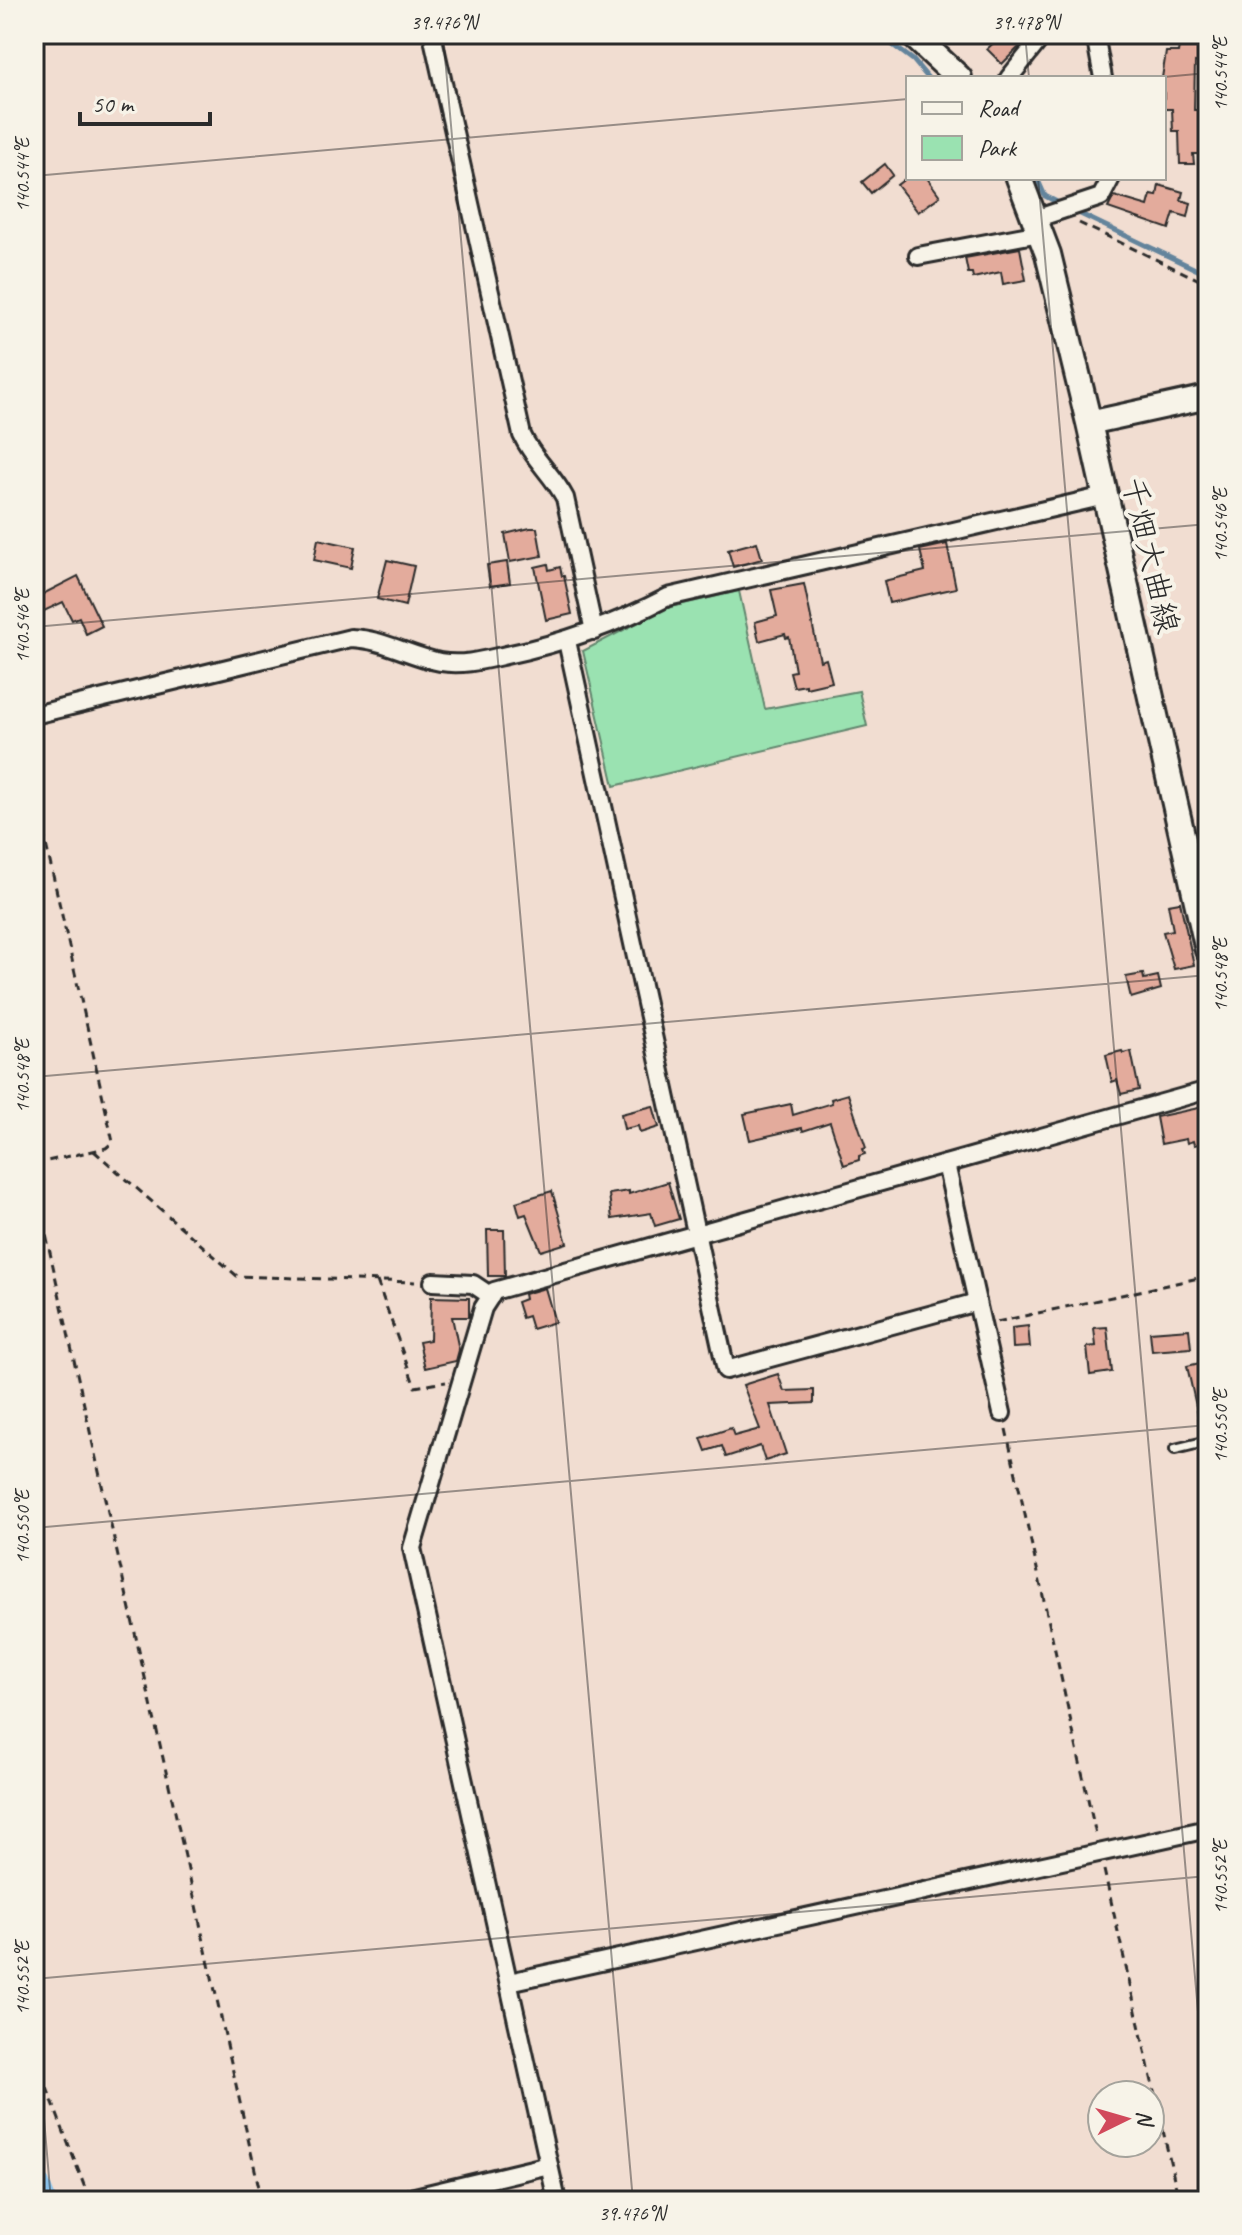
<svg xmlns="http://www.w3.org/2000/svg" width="1242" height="2235" font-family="Caveat,'Klee One',sans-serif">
<rect width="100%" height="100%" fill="#f1ddd1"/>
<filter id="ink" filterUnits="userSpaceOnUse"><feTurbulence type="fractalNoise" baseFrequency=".0125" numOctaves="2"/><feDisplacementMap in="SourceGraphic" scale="16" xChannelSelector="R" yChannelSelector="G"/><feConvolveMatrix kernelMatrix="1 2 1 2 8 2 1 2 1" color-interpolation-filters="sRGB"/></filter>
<g filter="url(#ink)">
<path fill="#9ae2b1" stroke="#62866e" stroke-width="2" d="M739,591L765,709L859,691L867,726L614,786L583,651L666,608Z"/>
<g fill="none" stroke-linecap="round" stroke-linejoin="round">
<g stroke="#63849c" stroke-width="5">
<path d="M878,34L913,60L928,78"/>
<path d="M1037,178L1045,196L1063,205"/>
<path d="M1072,210L1208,275"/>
</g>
<path stroke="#89bfe7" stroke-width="32" d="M34,2186L40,2201"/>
</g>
<g fill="#e3ab9c" stroke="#2b2b2b" stroke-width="2">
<path d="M1003,34H1010L1021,45L1002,64L987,49Z"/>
<path d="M1181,34H1208V64L1195,62L1194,110H1203L1204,154H1193L1194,164H1180L1179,131H1173L1172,109H1164V78H1162L1166,52H1178Z"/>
<path d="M885,164L893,175L871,193L862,182Z"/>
<path d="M906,178H927L940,196L918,212L897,185Z"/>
<path d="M1159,185L1183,192L1181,200L1191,203L1188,217L1174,213L1169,229L1108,208L1114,196L1148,206L1151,195L1157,196Z"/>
<path d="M1020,248L1026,280L1003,284L1001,272L973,278L972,273H968L965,258Z"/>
<path d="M530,528H537L542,556L510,562L505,534Z"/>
<path d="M318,539L355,547L351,568L314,560Z"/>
<path d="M757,542L762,559L733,567L728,550Z"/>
<path d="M947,544L956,588L889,603L884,581L925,571L920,550Z"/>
<path d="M387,560L414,566L405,606L377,599Z"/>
<path d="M507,562L510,583L490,586L487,565Z"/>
<path d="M548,564L549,570L560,567L562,576H564L572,614L546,620L535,567Z"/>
<path d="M78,576L102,626L86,634L79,617L72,620L63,602L44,611L37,597Z"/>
<path d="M804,584L820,661L826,659L832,682L806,688V685L794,687L790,672L795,671L789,637L786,638L785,634L759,641L755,622L777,616L771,590Z"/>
<path d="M1180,902L1194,965L1174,969L1163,932L1173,930L1168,904Z"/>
<path d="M1143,974L1144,979L1158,976L1161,989L1131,998L1126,977Z"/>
<path d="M1122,1051L1123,1053L1131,1051L1139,1090L1121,1094L1117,1080L1112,1082L1106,1055Z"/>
<path d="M848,1094L866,1148L863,1149L865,1154L859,1156V1160L844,1165L830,1122L803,1131L802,1128L750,1140L744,1114L791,1104L793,1115L832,1103L831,1099Z"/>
<path d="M653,1106L659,1127L640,1133L638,1126L624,1129L621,1114Z"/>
<path d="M1208,1106V1142L1194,1145L1193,1141L1187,1143L1186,1139L1161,1144L1156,1117Z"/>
<path d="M668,1182L679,1219L655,1226L651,1213L612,1219L609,1194L629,1191V1194Z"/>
<path d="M552,1191L567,1243L541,1251L526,1214L520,1216L516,1202Z"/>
<path d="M487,1230H504L505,1276H488Z"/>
<path d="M545,1288L555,1322L532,1329L528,1316L522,1318L517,1302L525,1299L524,1294Z"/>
<path d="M431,1297L469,1298V1317H452L459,1350L456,1361L425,1368L419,1342L430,1340Z"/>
<path d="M1028,1326L1030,1347L1013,1348L1012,1328Z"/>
<path d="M1107,1327L1112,1372L1090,1375L1087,1347L1096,1346L1094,1328Z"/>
<path d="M1189,1329L1191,1348L1152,1351L1150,1332Z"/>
<path d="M1208,1361V1433H1202L1187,1366Z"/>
<path d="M778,1374L784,1391L814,1390V1403L770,1405L786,1454L765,1461L760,1446L726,1457L722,1446L706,1451L701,1438L731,1428L734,1436L760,1429L743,1385Z"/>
</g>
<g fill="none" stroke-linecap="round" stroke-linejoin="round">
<g stroke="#2b2b2b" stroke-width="14">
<path id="service" d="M1175,1449L1208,1441"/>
</g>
<g stroke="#2b2b2b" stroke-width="22">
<g id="minor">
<path d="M432,34L522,435C533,459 553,475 565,498L594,631"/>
<path d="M1095,34L1103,78"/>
<path d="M1009,78L1044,34"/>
<path d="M1035,219L1101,197L1111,178"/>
<path d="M918,256L1040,233"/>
<path d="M567,641L726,1370L977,1302"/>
<path d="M34,715L351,638C383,639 409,656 440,662C463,666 484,660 506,655C564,643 616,624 668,597L1105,496"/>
<path d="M946,1164L1002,1413"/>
<path d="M433,1282L473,1284L491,1296"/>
<path d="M509,1982L1208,1829"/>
<path d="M398,2201L549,2165"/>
<path d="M557,2201L412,1548L483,1308L494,1291L1208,1090"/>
</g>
</g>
<g stroke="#2b2b2b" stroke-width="28">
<path id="tertiary" d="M1089,423L1208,397"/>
</g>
<g stroke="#2b2b2b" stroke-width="30">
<g id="secondary">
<path d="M912,34L959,78"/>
<path d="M1019,178L1048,254L1089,423L1208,950"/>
</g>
</g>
<g stroke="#2b2b2b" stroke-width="3" stroke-dasharray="8 6" stroke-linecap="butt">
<path d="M1079,223L1208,284"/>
<path d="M34,791L113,1142L106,1148L34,1164"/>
<path d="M94,1151L237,1276L415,1282"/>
<path d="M34,1181L262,2201"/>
<path d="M377,1281L415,1387L446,1382"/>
<path d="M997,1322L1208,1276"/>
<path d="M1006,1429L1096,1835"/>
<path d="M1104,1870L1179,2201"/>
<path d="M34,2063L41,2072L90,2201"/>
</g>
<use href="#service" stroke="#f7f3e8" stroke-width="8"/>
<use href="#minor" stroke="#f7f3e8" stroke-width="16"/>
<use href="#tertiary" stroke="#f7f3e8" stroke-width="22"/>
<use href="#secondary" stroke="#f7f3e8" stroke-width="24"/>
</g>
</g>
<path fill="none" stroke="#2b2b2b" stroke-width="2" stroke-opacity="0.45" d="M443,34L633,2201M1025,34L1029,78M1152,78L1208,73M34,176L908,99M1038,178L1208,2126M34,627L1208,524M34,1077L1208,975M34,1528L1208,1425M34,1979L1208,1876M34,2001L51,2201"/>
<g text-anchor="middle" stroke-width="8" stroke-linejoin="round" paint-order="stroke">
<g font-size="32" fill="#2b2b2b" stroke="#f7f3e8">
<text transform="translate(1151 555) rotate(77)" y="11">千畑大曲線</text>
</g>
</g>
<rect width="1242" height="2235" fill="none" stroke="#f7f3e8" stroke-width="88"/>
<rect x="906" y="76" width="260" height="104" fill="#f7f3e8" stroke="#a5a39c" stroke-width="2"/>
<rect x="922" y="102" width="40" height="12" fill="#f7f3e8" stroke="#a5a39c" stroke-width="2"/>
<text x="978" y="116" font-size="24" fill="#2b2b2b">Road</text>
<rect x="922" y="136" width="40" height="24" fill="#9ae2b1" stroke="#a5a39c" stroke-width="2"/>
<text x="978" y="156" font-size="24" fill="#2b2b2b">Park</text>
<g transform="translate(1126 2119) rotate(85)"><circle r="38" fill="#f7f3e8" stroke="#a5a39c" stroke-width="2"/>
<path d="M0-6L14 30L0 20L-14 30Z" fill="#d1495b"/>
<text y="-12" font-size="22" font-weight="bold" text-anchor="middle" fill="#2b2b2b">N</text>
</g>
<path d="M80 112v12h130v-12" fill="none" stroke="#2b2b2b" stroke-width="4"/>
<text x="92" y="112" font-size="24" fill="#2b2b2b" stroke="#f7f3e8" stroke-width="6" paint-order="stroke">50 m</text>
<rect x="44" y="44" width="1154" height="2147" fill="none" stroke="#2b2b2b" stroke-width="3"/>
<g font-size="20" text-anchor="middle" fill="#2b2b2b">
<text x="444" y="29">39.476°N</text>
<text x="1026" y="29">39.478°N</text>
<text transform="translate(1220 74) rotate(-90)" y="7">140.544°E</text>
<text transform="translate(22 175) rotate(-90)" y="7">140.544°E</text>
<text transform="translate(1220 525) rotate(-90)" y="7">140.546°E</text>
<text transform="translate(22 626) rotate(-90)" y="7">140.546°E</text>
<text transform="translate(1220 975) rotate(-90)" y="7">140.548°E</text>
<text transform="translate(22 1076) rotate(-90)" y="7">140.548°E</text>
<text transform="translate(1220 1426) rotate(-90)" y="7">140.550°E</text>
<text transform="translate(22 1527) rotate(-90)" y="7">140.550°E</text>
<text transform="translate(1220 1877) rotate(-90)" y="7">140.552°E</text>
<text transform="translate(22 1978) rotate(-90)" y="7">140.552°E</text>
<text x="632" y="2220">39.476°N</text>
</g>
</svg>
